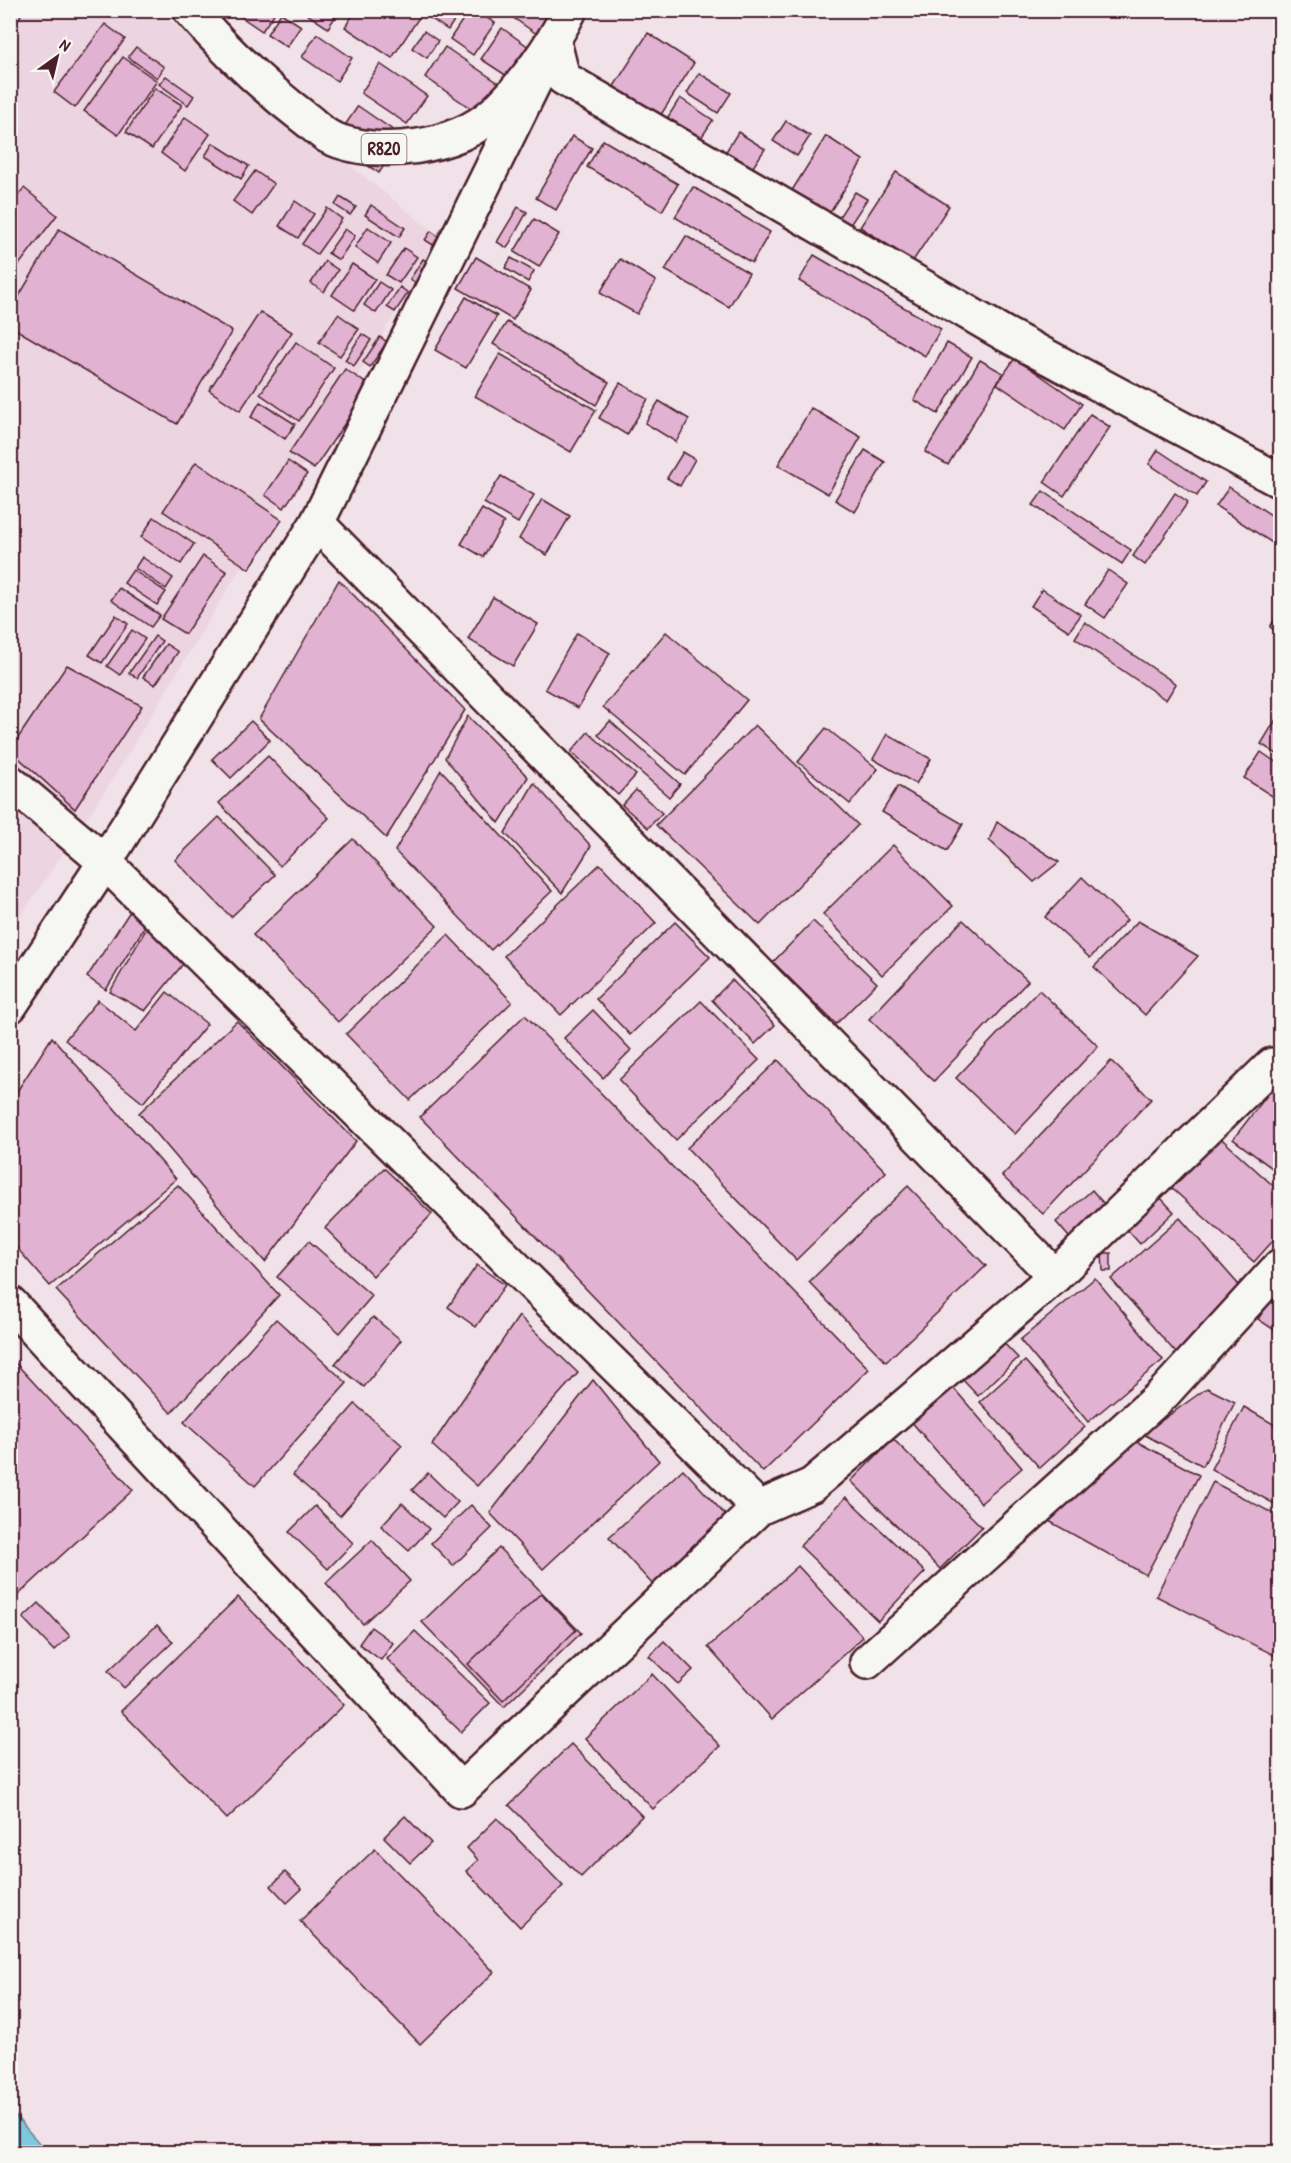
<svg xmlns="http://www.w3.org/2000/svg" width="1291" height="2163" font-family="'Patrick Hand',sans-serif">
<rect width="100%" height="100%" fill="#f0e2e8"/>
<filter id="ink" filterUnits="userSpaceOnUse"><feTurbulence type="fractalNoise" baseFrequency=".0167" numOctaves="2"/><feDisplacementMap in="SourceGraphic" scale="12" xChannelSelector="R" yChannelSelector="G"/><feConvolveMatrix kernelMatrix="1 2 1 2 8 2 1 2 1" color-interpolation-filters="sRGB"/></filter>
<g filter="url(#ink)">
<path fill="#ecd4e1" d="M11,11H158L441,238L107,788L11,930Z"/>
<path fill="#7ec9de" stroke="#698596" stroke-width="1.5" d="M10,2111H11L47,2152H11Z"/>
<g fill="#e2b2d2" stroke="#4a1f2b" stroke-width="1.5">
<path d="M10,10H24L19,18Z"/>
<path d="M231,10H268L274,14L262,31Z"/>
<path d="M306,10H340L328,28L305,13Z"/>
<path d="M356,10H424L392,58L345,27Z"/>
<path d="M435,10H461L448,30L430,18Z"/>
<path d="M469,10H475L495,23L473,55L450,39Z"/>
<path d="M502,10H539L558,24L547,41Z"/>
<path d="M281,13L301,26L287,47L267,34Z"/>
<path d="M105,24L125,39L75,108L54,92Z"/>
<path d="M502,28L533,50L513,80L481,59Z"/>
<path d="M424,31L438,41L427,58L412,48Z"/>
<path d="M648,33L694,63L655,124L609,94Z"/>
<path d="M317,34L352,58L337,81L302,57Z"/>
<path d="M136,47L164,67L157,78L128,57Z"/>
<path d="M445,47L500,84L479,114L425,77Z"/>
<path d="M123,57L157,81L118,135L84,111Z"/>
<path d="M380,64L427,96L407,124L361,93Z"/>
<path d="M699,73L731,93L718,113L687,93Z"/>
<path d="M166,76L194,96L188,105L159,84Z"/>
<path d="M155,88L182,105L152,149L126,132Z"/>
<path d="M680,98L713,120L699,141L666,120Z"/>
<path d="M358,106L403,137L379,173L333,143Z"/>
<path d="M185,117L210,134L185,171L161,153Z"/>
<path d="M786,121L810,136L797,156L773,141Z"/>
<path d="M738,132L765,149L751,170L725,153Z"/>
<path d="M572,136L592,148L556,210L536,198Z"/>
<path d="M826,136L863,160L828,215L791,192Z"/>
<path d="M603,140L678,184L662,211L587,167Z"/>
<path d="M213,143L249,166L241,179L205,156Z"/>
<path d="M255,171L274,184L252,215L233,201Z"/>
<path d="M896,172L949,206L913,261L860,227Z"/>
<path d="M693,187L770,232L752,263L675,217Z"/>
<path d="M24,188L57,215L15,270L10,267V205Z"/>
<path d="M855,192L867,199L850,225L839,217Z"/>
<path d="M340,197L356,207L350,215L335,205Z"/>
<path d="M295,201L314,214L298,238L279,226Z"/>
<path d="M371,205L405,228L399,237L365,215Z"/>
<path d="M518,207L527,212L507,248L497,242Z"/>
<path d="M327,208L342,219L317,254L302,244Z"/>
<path d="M534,219L559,234L539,267L514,252Z"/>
<path d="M368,227L391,243L378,263L355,247Z"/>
<path d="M59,229L232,331L177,424L10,326V311Z"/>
<path d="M345,229L355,236L339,260L328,253Z"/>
<path d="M431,231L441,238L435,246L425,240Z"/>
<path d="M686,236L749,273L729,307L665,270Z"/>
<path d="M404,248L417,257L399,283L386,275Z"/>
<path d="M814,255L941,329L925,356L799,281Z"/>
<path d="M476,257L531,290L513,320L458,288Z"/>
<path d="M511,258L534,271L528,282L505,268Z"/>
<path d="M423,259L437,268L423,288L410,279Z"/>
<path d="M620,259L656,281L637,314L600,293Z"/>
<path d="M325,261L338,270L324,292L311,283Z"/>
<path d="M352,264L375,279L354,310L332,295Z"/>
<path d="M379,282L391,290L376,313L364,305Z"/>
<path d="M400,287L408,293L395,312L387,307Z"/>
<path d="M466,297L497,316L466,368L435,350Z"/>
<path d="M260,312L292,332L240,411L209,390Z"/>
<path d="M338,314L359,329L340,356L319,342Z"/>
<path d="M507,322L609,382L596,405L493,344Z"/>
<path d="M362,334L371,340L354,366L345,360Z"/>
<path d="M380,337L387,342L370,367L363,362Z"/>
<path d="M296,342L334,368L299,421L260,394Z"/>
<path d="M947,343L972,357L938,414L914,400Z"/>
<path d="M500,354L596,410L571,452L475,396Z"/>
<path d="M1015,358L1082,404L1065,430L997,384Z"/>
<path d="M980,360L1003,373L948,465L925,452Z"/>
<path d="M345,369L370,386L314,469L289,453Z"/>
<path d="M620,383L648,399L627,435L599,418Z"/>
<path d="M659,401L689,419L676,442L645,423Z"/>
<path d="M260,402L295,424L285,439L251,417Z"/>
<path d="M811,408L861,437L828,494L778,465Z"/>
<path d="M1090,414L1110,427L1064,496L1044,482Z"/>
<path d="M865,450L885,462L855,512L835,500Z"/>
<path d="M1158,450L1206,482L1197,496L1149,464Z"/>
<path d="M683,452L695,459L680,486L667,478Z"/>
<path d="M288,461L307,474L284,508L265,495Z"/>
<path d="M196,462L282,520L249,569L163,511Z"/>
<path d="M501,476L534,495L518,523L484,503Z"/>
<path d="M1229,487L1280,521V548L1216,506Z"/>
<path d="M1043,491L1131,550L1122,564L1033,505Z"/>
<path d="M1175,493L1188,502L1145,565L1133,556Z"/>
<path d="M542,499L570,516L547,555L519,539Z"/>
<path d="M482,509L504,522L483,557L461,544Z"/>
<path d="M154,517L194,544L181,564L141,537Z"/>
<path d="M203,556L227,572L185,634L161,619Z"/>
<path d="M142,557L173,578L166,589L135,568Z"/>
<path d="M133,570L166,592L157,605L124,583Z"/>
<path d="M1108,570L1128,584L1105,618L1085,604Z"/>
<path d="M339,580L465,710L386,838L259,719Z"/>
<path d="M119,588L160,615L151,627L111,600Z"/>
<path d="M1042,589L1081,615L1069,631L1031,606Z"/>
<path d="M493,597L538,624L513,666L468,639Z"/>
<path d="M1280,611V634L1270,627Z"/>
<path d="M116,615L128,624L102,663L89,655Z"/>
<path d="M1085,622L1176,684L1166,700L1075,638Z"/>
<path d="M132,630L145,639L120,675L107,666Z"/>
<path d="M666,632L747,700L685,775L603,707Z"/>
<path d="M577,633L610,653L578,708L545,689Z"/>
<path d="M155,636L162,641L137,678L129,673Z"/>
<path d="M166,644L178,652L155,685L143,677Z"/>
<path d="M67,665L142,706L75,809L10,750Z"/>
<path d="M1280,713V756L1261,744Z"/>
<path d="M468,716L528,777L499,823L445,758Z"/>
<path d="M251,721L270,740L231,778L212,759Z"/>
<path d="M610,721L680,784L669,797L598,735Z"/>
<path d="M755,725L858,825L760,925L656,825Z"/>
<path d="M826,728L878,769L850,804L798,762Z"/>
<path d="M588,732L636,775L618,795L571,752Z"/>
<path d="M887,734L931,759L916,784L873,759Z"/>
<path d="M1261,752L1280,765V801L1244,778Z"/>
<path d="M268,756L329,818L280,866L219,803Z"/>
<path d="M441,770L552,891L491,950L395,851Z"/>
<path d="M534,783L591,846L562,893L505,833Z"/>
<path d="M898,786L963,824L947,851L882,812Z"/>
<path d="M636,790L662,813L648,828L622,805Z"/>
<path d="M219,817L275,875L231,917L175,860Z"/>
<path d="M997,822L1059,862L1034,882L989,840Z"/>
<path d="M353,839L437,926L338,1022L253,935Z"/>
<path d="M893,845L953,906L882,975L823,914Z"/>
<path d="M600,864L656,923L561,1015L504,956Z"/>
<path d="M1082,877L1127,920L1090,958L1045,917Z"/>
<path d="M136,902L150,918L106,990L87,977Z"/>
<path d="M152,919L187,959L145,1011L110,992Z"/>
<path d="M963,920L1028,981L934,1081L869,1019Z"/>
<path d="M813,921L877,983L836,1024L773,962Z"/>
<path d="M1138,921L1198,956L1145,1015L1094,967Z"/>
<path d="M675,922L710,957L630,1035L596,999Z"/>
<path d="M448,935L512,1002L410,1100L346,1034Z"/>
<path d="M732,980L775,1025L755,1044L712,1000Z"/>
<path d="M1039,990L1098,1046L1015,1134L956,1078Z"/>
<path d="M167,992L207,1024L143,1103L65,1040L98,1000L136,1031Z"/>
<path d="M701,1001L759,1060L676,1140L619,1080Z"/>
<path d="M593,1010L631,1050L603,1078L564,1038Z"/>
<path d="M525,1015L869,1369L763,1472L420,1117Z"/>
<path d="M237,1021L356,1141L265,1262L139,1113Z"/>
<path d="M52,1037L176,1179L50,1286L10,1240V1102Z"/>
<path d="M778,1060L886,1172L796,1260L687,1148Z"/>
<path d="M1111,1061L1151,1099L1043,1214L1002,1176Z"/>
<path d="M1279,1080L1280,1081V1174L1233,1139Z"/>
<path d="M1214,1132L1280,1192V1233L1254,1262L1167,1184Z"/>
<path d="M384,1168L432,1214L373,1276L325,1228Z"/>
<path d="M178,1185L279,1295L171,1413L56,1290Z"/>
<path d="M908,1186L986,1266L886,1362L809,1282Z"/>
<path d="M1092,1190L1110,1211L1074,1243L1056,1222Z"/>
<path d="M1158,1195L1174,1212L1140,1244L1124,1226Z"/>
<path d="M1180,1218L1245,1292L1176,1353L1111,1279Z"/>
<path d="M309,1241L372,1296L340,1333L277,1277Z"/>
<path d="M1102,1253H1111V1271H1103Z"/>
<path d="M477,1265L505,1285L476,1327L448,1307Z"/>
<path d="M1095,1278L1163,1360L1088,1422L1020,1340Z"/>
<path d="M1271,1300L1280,1306L1279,1333L1258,1319Z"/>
<path d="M519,1316L578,1373L477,1486L432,1445Z"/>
<path d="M373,1317L401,1340L364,1387L335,1364Z"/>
<path d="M276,1319L347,1383L255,1486L184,1422Z"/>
<path d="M999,1338L1018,1358L978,1396L959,1376Z"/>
<path d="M10,1357L133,1490L17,1596L10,1589Z"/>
<path d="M1025,1361L1085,1427L1040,1468L980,1402Z"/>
<path d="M593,1380L659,1461L543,1569L490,1513Z"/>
<path d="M951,1385L1022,1468L981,1503L910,1420Z"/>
<path d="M1207,1388L1235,1402L1203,1466L1143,1434Z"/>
<path d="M355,1404L402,1445L340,1516L293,1475Z"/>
<path d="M1244,1407L1280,1428V1507L1211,1469Z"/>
<path d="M1130,1438L1199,1475L1146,1575L1038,1515Z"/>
<path d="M893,1439L982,1527L940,1569L851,1481Z"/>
<path d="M683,1469L728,1518L654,1586L609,1537Z"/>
<path d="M428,1473L458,1502L443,1518L412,1490Z"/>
<path d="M1213,1482L1280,1517V1658L1156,1596Z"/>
<path d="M846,1497L925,1572L878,1621L800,1546Z"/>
<path d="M402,1503L429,1529L409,1551L381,1526Z"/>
<path d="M471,1505L492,1528L453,1566L431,1543Z"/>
<path d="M315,1506L353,1543L328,1569L289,1532Z"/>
<path d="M372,1540L410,1581L363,1624L326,1583Z"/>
<path d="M499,1548L581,1633L504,1707L422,1622Z"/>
<path d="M798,1566L863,1637L772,1719L708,1647Z"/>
<path d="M541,1593L576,1630L503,1701L468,1664Z"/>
<path d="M238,1597L344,1705L227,1819L121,1711Z"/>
<path d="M39,1603L70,1636L54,1651L23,1618Z"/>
<path d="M157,1625L173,1642L124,1688L108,1671Z"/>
<path d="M371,1627L393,1643L381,1660L359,1644Z"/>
<path d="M415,1631L490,1703L461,1732L387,1659Z"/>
<path d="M664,1641L693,1670L678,1684L649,1656Z"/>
<path d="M652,1674L720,1746L653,1809L585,1738Z"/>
<path d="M571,1744L642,1816L581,1877L509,1805Z"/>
<path d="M405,1816L431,1843L410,1863L384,1837Z"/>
<path d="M497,1818L563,1886L520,1927L466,1871L478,1860L467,1848Z"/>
<path d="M375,1849L494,1972L420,2044L300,1921Z"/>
<path d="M285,1872L302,1889L287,1903L271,1886Z"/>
</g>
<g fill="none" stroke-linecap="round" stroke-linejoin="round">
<g stroke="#4a1f2b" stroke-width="38">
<g id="minor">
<path d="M317,523L1055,1276"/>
<path d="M10,782L105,862L759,1508"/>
<path d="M10,1006L105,862L317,523L554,42L563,78L1003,333L1280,481"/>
<path d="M10,1303L461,1790L759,1508L812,1485L940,1376L1055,1276L1272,1065L1280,1069"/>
<path d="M867,1662L1163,1394L1280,1266"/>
</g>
</g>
<g stroke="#4a1f2b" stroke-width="38">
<path id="major" d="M190,10C224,49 265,88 306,119C314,125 322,134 331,138C378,159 457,148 495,112C524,85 552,46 570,10"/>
</g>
<use href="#minor" stroke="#f6f6f2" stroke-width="33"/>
<use href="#major" stroke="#f6f6f2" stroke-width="33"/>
</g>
</g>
<g text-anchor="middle" stroke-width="4.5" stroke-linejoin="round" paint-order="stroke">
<rect fill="#f6f6f2" stroke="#7e6067" stroke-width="1.5" x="361.5" y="134" width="45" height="30" rx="4.5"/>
<g font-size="18" font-weight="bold" fill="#4a1f2b">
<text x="384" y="155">R820</text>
</g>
</g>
<rect width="1291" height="2163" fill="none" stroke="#f6f6f2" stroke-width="36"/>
<rect x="18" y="18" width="1255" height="2127" fill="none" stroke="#4a1f2b" stroke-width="2" filter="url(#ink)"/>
<g transform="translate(57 57) rotate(34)" stroke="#f6f6f2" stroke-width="4.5" paint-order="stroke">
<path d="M0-4.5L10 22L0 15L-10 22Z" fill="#4a1f2b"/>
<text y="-9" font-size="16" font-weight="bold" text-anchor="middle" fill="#4a1f2b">N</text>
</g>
</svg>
